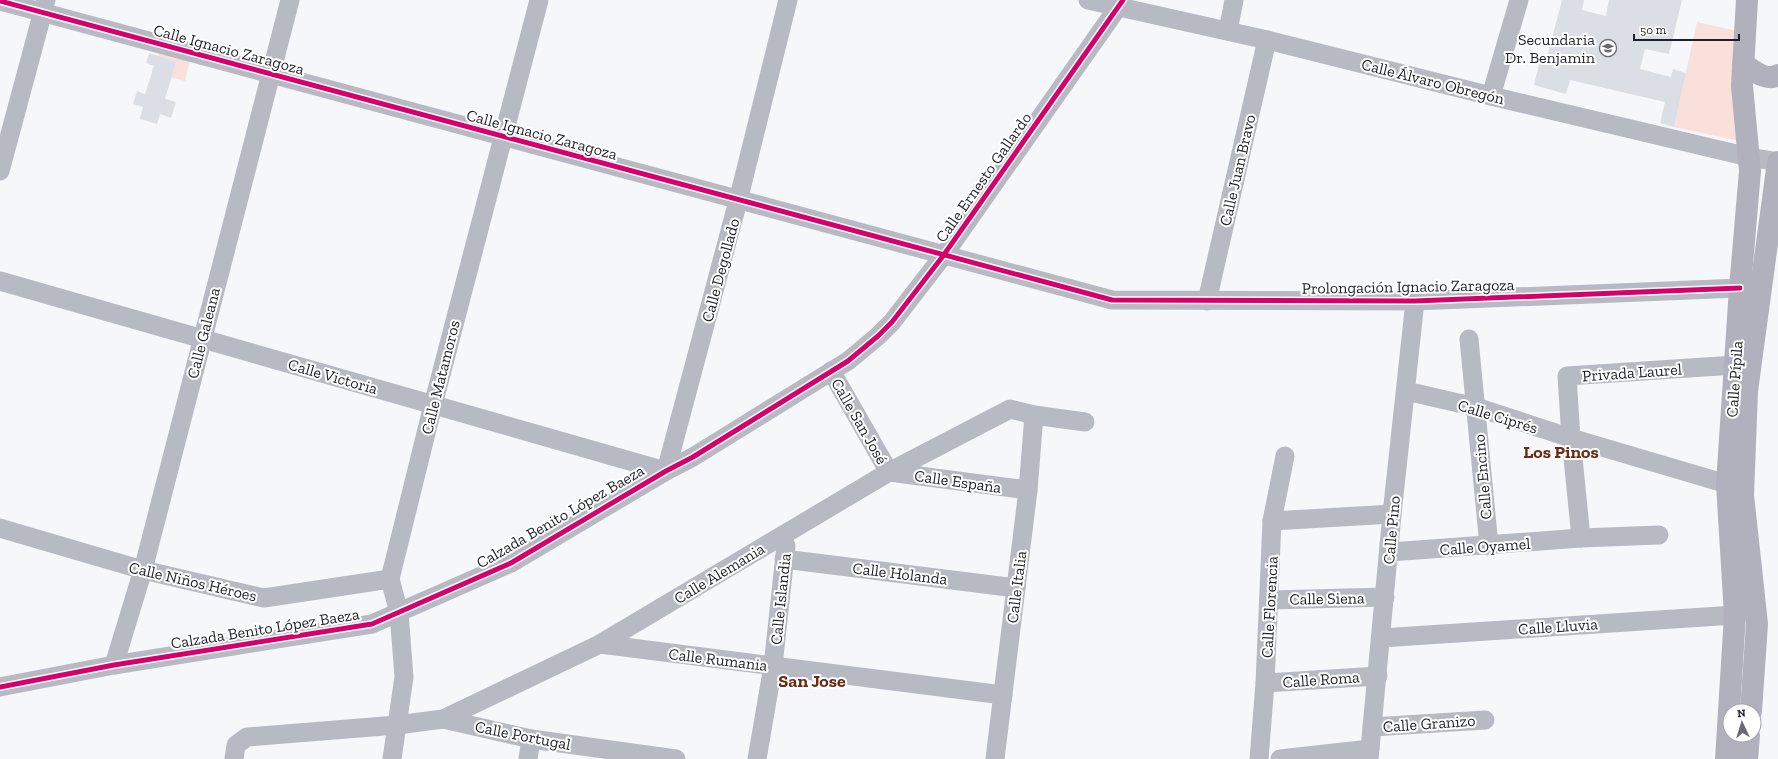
<svg xmlns="http://www.w3.org/2000/svg" width="1778" height="759" font-family="'Zilla Slab',serif">
<rect width="100%" height="100%" fill="#f6f7fb"/>
<g fill="#f9e0db">
<path d="M1697,22L1742,32L1743,142L1674,127Z"/>
<path d="M162,46L191,56L185,81L152,72Z"/>
</g>
<g fill="#dcdee6">
<path d="M1562,0H1584L1582,10L1606,16L1609,0H1682L1669,54L1645,49L1640,69L1671,77L1673,69L1686,73L1674,127L1660,123L1665,102L1570,80L1566,94L1534,85L1539,64L1545,65Z"/>
<path d="M149,53L176,62L165,99L176,102L171,118L160,114L157,124L140,119L143,107L133,104L137,91L145,94L154,66L146,63Z"/>
</g>
<g fill="none" stroke-linecap="round" stroke-linejoin="round">
<g stroke="#b8bac3" stroke-width="19">
<path d="M1088,0L1267,40L1491,96L1749,157L1778,162"/>
<path d="M0,1L1112,300L1415,301L1740,288"/>
<path d="M1228,31L1234,0"/>
<path d="M1491,96L1519,0"/>
<path d="M0,171L46,0"/>
<path d="M0,281L665,471"/>
<path d="M1207,301L1267,40"/>
<path d="M1469,339L1489,546"/>
<path d="M831,371L889,472L1028,490"/>
<path d="M1406,391L1476,407L1571,438L1727,484"/>
<path d="M666,471L738,201L788,0"/>
<path d="M1272,521L1392,514"/>
<path d="M0,528L143,570L264,598L390,579"/>
<path d="M1581,538L1571,438L1567,376L1735,365"/>
<path d="M1390,552L1581,538L1659,535"/>
<path d="M784,559L1016,588"/>
<path d="M1270,600L1385,597"/>
<path d="M1381,638L1735,615"/>
<path d="M600,644L1003,695"/>
<path d="M114,665L143,570L290,0"/>
<path d="M1265,683L1378,676"/>
<path d="M0,687L114,665L372,624L511,563L666,471L693,457L848,361L878,336L892,322L943,256L1123,0"/>
<path d="M443,719L531,739L676,759"/>
<path d="M1372,727L1485,720"/>
<path d="M234,759L236,745L247,737L397,725L443,719L600,644L889,472L1010,409L1034,415L1085,422"/>
<path d="M392,759L404,677L399,613L390,579L433,405L539,0"/>
<path d="M528,759L531,739"/>
<path d="M757,759L773,666L786,546"/>
<path d="M995,759L1028,490L1034,415"/>
<path d="M1259,759L1265,683L1272,521L1285,456"/>
<path d="M1280,759L1370,749"/>
<path d="M1369,759L1392,514L1415,301"/>
</g>
<g stroke="#b0b1bc" stroke-width="22">
<path d="M1743,64C1753,70 1766,82 1778,75"/>
<path d="M1751,711L1757,624L1743,495L1747,391L1778,162"/>
<path d="M1726,759L1735,615L1727,484L1740,288L1750,171L1742,86L1747,0"/>
<path d="M1747,759L1749,735"/>
</g>
<g stroke="#fff" stroke-width="8">
<g id="cycleway">
<path d="M0,1L1112,300L1415,301L1740,288"/>
<path d="M0,687L114,665L372,624L511,563L666,471L693,457L848,361L878,336L892,322L943,256L1123,0"/>
</g>
</g>
<use href="#cycleway" stroke="#d6006c" stroke-width="5"/>
</g>
<defs>
<g id="university-ring" transform="scale(0.9)"><circle r="9.5" fill="#fff" stroke="#696b74" stroke-width="1.5"/><path d="M0-5L7-2L0 1L-7-2ZM-4 1L0 2.5L4 1V4Q0 6-4 4Z" fill="#696b74"/></g>
</defs>
<g fill-rule="evenodd">
<use href="#university-ring" x="1608" y="48"/>
</g>
<g text-anchor="middle" stroke-width="4" stroke-linejoin="round" paint-order="stroke">
<g font-size="16" fill="#1d1f2b" stroke="#fff" text-anchor="end">
<text x="1595" y="45">Secundaria<tspan x="1595" dy="18">Dr. Benjamin</tspan></text>
</g>
<g font-size="16" fill="#1d1f2b" stroke="#fff">
<text transform="translate(229 49) rotate(15)" y="6">Calle Ignacio Zaragoza</text>
<text transform="translate(1433 81) rotate(14)" y="6">Calle Álvaro Obregón</text>
<text transform="translate(542 134) rotate(15)" y="6">Calle Ignacio Zaragoza</text>
<text transform="translate(1237 170) rotate(-77)" y="6">Calle Juan Bravo</text>
<text transform="translate(983 177) rotate(-55)" y="6">Calle Ernesto Gallardo</text>
<text transform="translate(720 270) rotate(-75)" y="6">Calle Degollado</text>
<text transform="translate(1408 286) rotate(-1)" y="6">Prolongación Ignacio Zaragoza</text>
<text transform="translate(203 333) rotate(-76)" y="6">Calle Galeana</text>
<text transform="translate(1632 372) rotate(-4)" y="6">Privada Laurel</text>
<text transform="translate(333 376) rotate(16)" y="6">Calle Victoria</text>
<text transform="translate(440 377) rotate(-76)" y="6">Calle Matamoros</text>
<text transform="translate(1734 379) rotate(-86)" y="6">Calle Pípila</text>
<text transform="translate(1498 416) rotate(17)" y="6">Calle Ciprés</text>
<text transform="translate(860 421) rotate(60)" y="6">Calle San José</text>
<text transform="translate(1482 477) rotate(-95)" y="6">Calle Encino</text>
<text transform="translate(958 481) rotate(8)" y="6">Calle España</text>
<text transform="translate(560 516) rotate(-30)" y="6">Calzada Benito López Baeza</text>
<text transform="translate(1391 530) rotate(-85)" y="6">Calle Pino</text>
<text transform="translate(1485 546) rotate(-4)" y="6">Calle Oyamel</text>
<text transform="translate(719 573) rotate(-31)" y="6">Calle Alemania</text>
<text transform="translate(900 573) rotate(7)" y="6">Calle Holanda</text>
<text transform="translate(193 581) rotate(13)" y="6">Calle Niños Héroes</text>
<text transform="translate(1016 587) rotate(-83)" y="6">Calle Italia</text>
<text transform="translate(1327 598) rotate(-1)" y="6">Calle Siena</text>
<text transform="translate(780 599) rotate(-84)" y="6">Calle Islandia</text>
<text transform="translate(1269 607) rotate(-87)" y="6">Calle Florencia</text>
<text transform="translate(1558 626) rotate(-4)" y="6">Calle Lluvia</text>
<text transform="translate(265 628) rotate(-9)" y="6">Calzada Benito López Baeza</text>
<text transform="translate(718 659) rotate(7)" y="6">Calle Rumania</text>
<text transform="translate(1321 679) rotate(-4)" y="6">Calle Roma</text>
<text transform="translate(1429 723) rotate(-4)" y="6">Calle Granizo</text>
<text transform="translate(523 735) rotate(11)" y="6">Calle Portugal</text>
</g>
<g font-size="18" font-weight="bold" fill="#6d2a16" stroke="#fff">
<text x="1561" y="458">Los Pinos</text>
<text x="812" y="687">San Jose</text>
</g>
</g>
<g transform="translate(1742 723) rotate(356)"><circle r="19" fill="#ffffff" stroke="#a5a5aa"/>
<path d="M0-3L7 15L0 10L-7 15Z" fill="#696b74"/>
<text y="-6" font-size="11" font-weight="bold" text-anchor="middle" fill="#1d1f2b">N</text>
</g>
<path d="M1634 34v6h105v-6" fill="none" stroke="#1d1f2b" stroke-width="2"/>
<text x="1640" y="34" font-size="12" fill="#1d1f2b" stroke="#ffffff" stroke-width="3" paint-order="stroke">50 m</text>
</svg>
